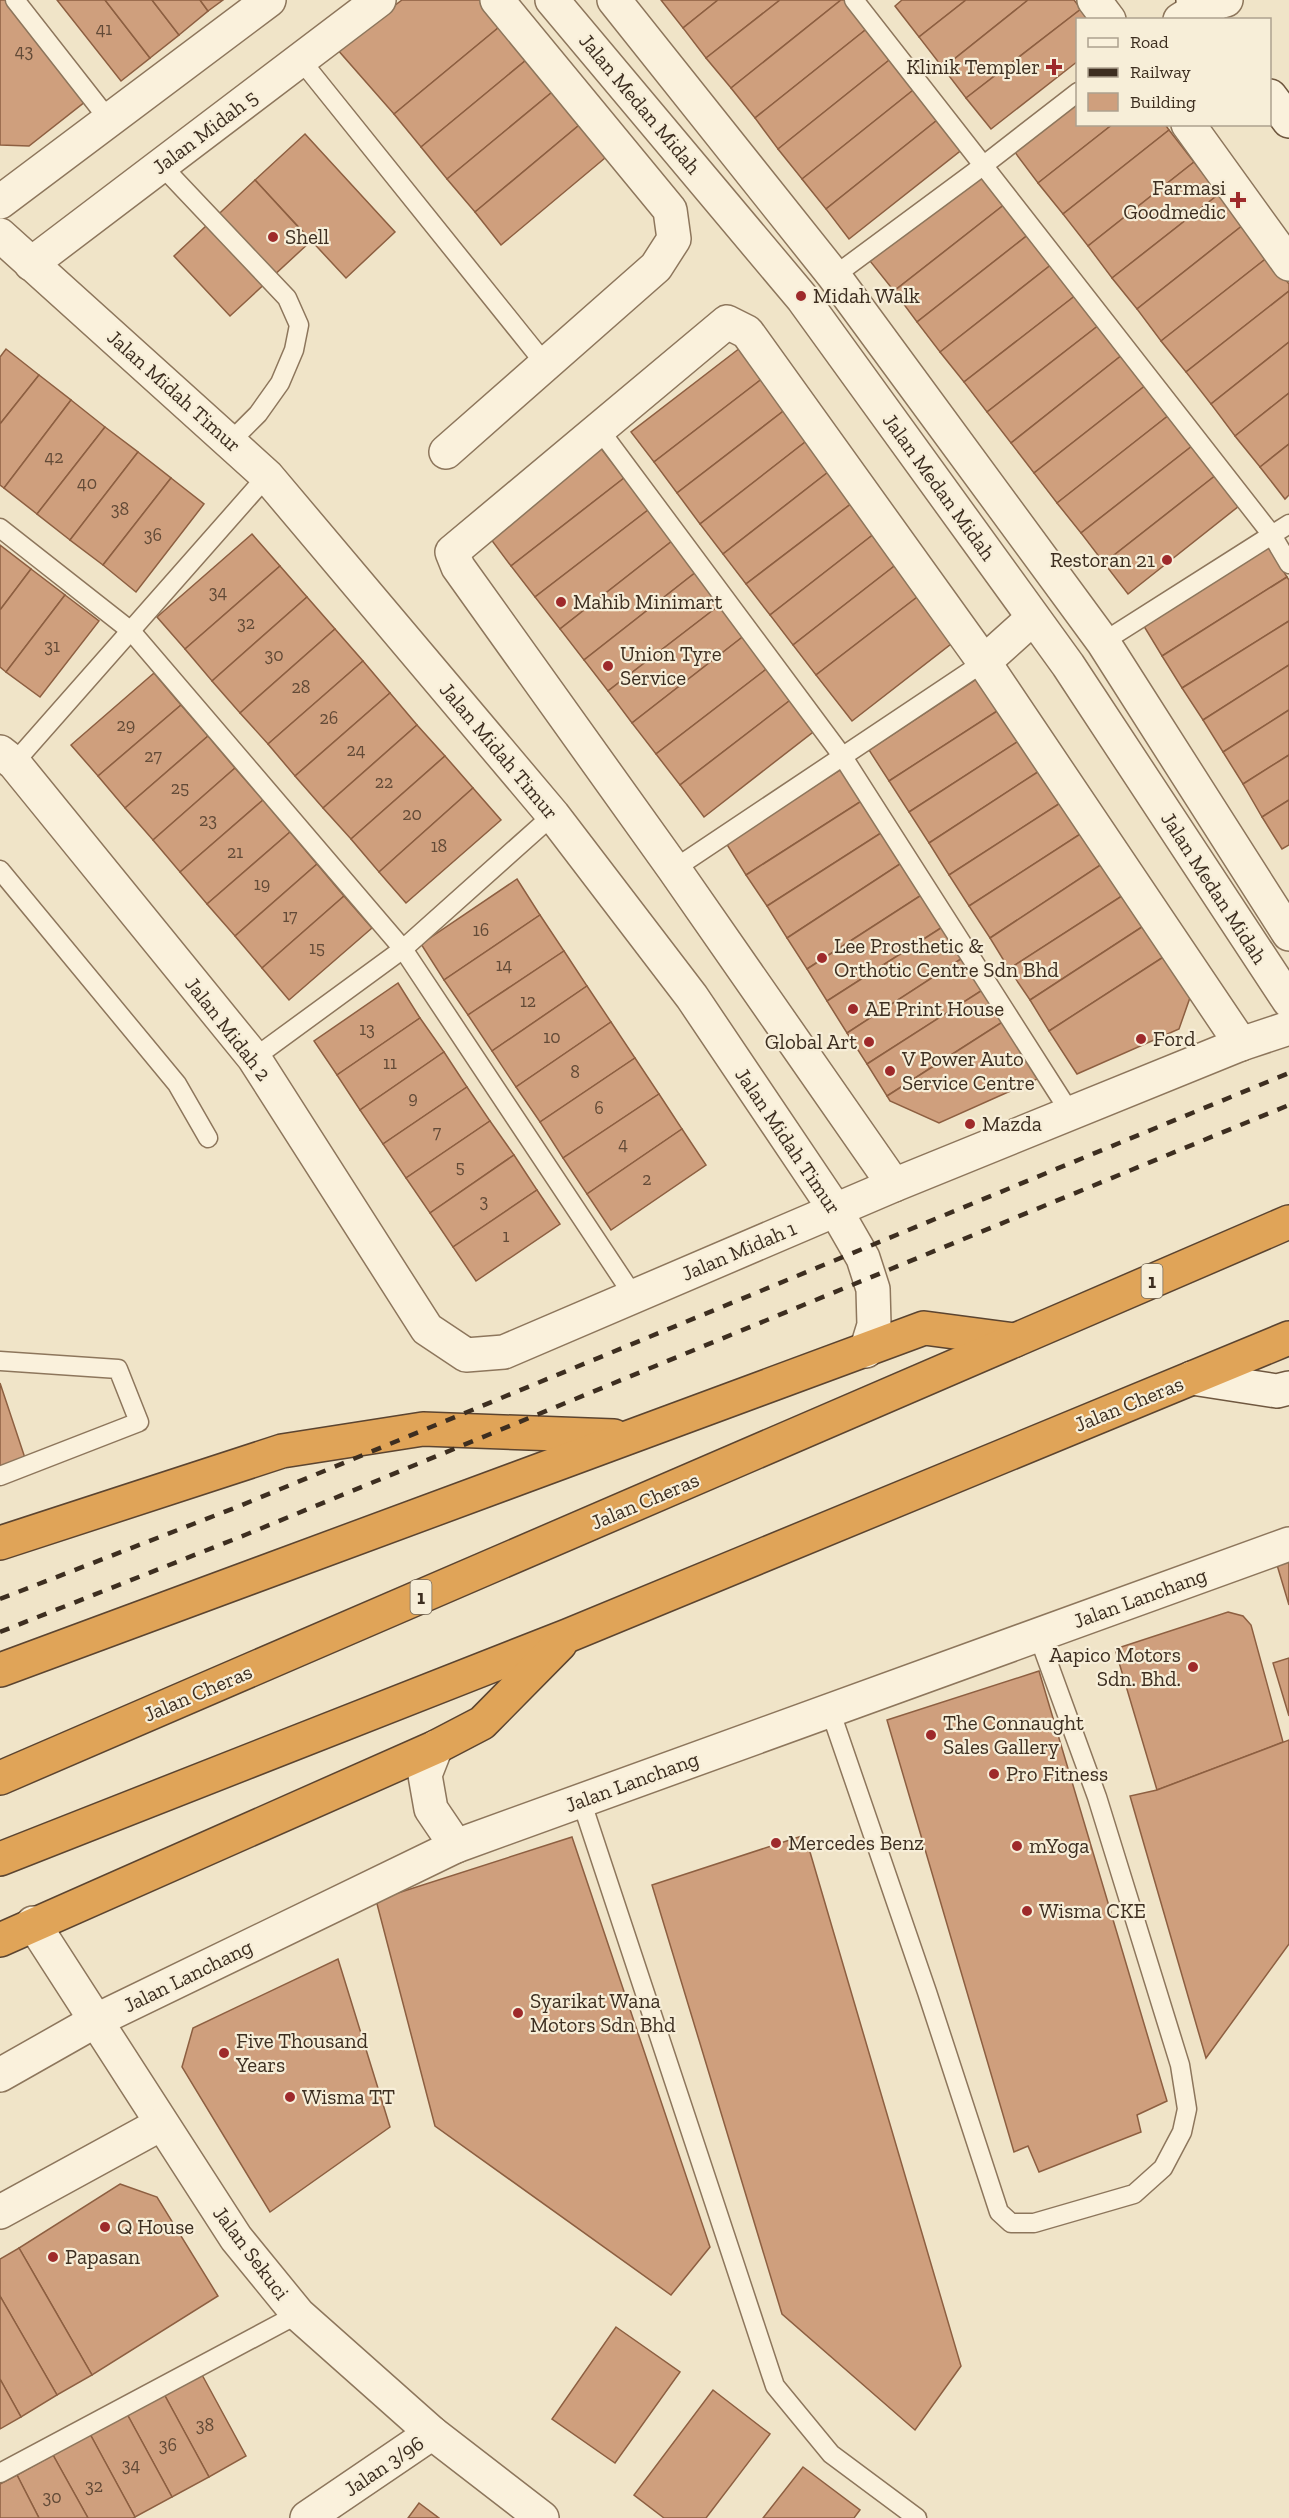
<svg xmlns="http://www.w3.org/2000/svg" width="1289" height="2518" font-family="'Zilla Slab',serif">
<rect width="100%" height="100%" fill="#f0e4c8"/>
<g fill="#cf9f7d" stroke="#8d5f41" stroke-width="1.5">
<path d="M0,0H10L86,101L29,146L0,145Z"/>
<path d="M57,0H105L150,58L121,81Z"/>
<path d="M105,0H152L179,35L150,58Z"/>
<path d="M152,0H200L208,11L179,35Z"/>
<path d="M200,0H223L208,11Z"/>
<path d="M402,0H483L504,23L394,114L337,49Z"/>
<path d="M661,0H718L683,28Z"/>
<path d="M718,0H780L706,58L683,28Z"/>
<path d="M780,0H841L731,88L706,58Z"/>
<path d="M841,0H848L869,27L755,118L731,88Z"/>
<path d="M902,0H966L919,37L895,6Z"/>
<path d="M966,0H1028L943,68L919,37Z"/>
<path d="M1028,0H1074L1081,9L966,98L943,68Z"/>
<path d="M1081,9L1090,20H1078V61L991,129L966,98Z"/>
<path d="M504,23L531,56L421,147L394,114Z"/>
<path d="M869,27L893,57L778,149L755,118Z"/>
<path d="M531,56L557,88L447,179L421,147Z"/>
<path d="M893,57L917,87L802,179L778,149Z"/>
<path d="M917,87L941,117L826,209L802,179Z"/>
<path d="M557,88L584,121L475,212L447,179Z"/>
<path d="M1078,101V124H1113L1038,183L1014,151Z"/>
<path d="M941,117L964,148L849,239L826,209Z"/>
<path d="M584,121L611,153L501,245L475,212Z"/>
<path d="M1113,124H1165L1169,130L1063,214L1038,183Z"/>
<path d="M1169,130L1194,162L1088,246L1063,214Z"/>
<path d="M305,134L395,232L346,278L255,180Z"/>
<path d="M1194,162L1219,194L1112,278L1088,246Z"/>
<path d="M982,174L1005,204L894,291L870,261Z"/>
<path d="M255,180L311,241L230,316L174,256Z"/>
<path d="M1219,194L1243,225L1137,309L1112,278Z"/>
<path d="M1005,204L1029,234L917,322L894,291Z"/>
<path d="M1243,225L1268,257L1161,341L1137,309Z"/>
<path d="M1029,234L1052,264L940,352L917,322Z"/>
<path d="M1268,257L1289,284V291L1186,372L1161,341Z"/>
<path d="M1052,264L1076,295L964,382L940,352Z"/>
<path d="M1289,291V342L1211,404L1186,372Z"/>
<path d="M1076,295L1099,325L987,412L964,382Z"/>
<path d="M1099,325L1122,355L1011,443L987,412Z"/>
<path d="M1289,342V393L1235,436L1211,404Z"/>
<path d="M740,348L763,378L654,462L631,432Z"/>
<path d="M6,349L39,375L0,424V357Z"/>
<path d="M1122,355L1146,385L1034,473L1011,443Z"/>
<path d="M39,375L71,400L4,488L0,485V424Z"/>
<path d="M763,378L786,409L677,493L654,462Z"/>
<path d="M1146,385L1169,415L1057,503L1034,473Z"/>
<path d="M1289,393V444L1260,467L1235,436Z"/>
<path d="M71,400L105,427L37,514L4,488Z"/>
<path d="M786,409L809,439L700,524L677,493Z"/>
<path d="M1169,415L1192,446L1081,533L1057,503Z"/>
<path d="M105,427L138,452L70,540L37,514Z"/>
<path d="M809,439L832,469L723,554L700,524Z"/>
<path d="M1289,444V495L1285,499L1260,467Z"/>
<path d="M1192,446L1216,475L1104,563L1081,533Z"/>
<path d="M600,447L624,478L511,566L487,534Z"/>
<path d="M138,452L171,478L103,565L70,540Z"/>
<path d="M832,469L856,500L746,584L723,554Z"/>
<path d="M1216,475L1239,506L1128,594L1104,563Z"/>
<path d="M171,478L204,504L136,592L103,565Z"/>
<path d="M624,478L648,510L535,597L511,566Z"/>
<path d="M856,500L879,530L770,615L746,584Z"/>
<path d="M648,510L672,541L560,629L535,597Z"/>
<path d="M879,530L902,560L793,645L770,615Z"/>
<path d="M252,534L280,566L185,649L157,617Z"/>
<path d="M672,541L696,572L584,660L560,629Z"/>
<path d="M0,545L31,569L0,610Z"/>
<path d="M1267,545L1287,577L1162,656L1142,623Z"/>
<path d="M902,560L925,591L816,675L793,645Z"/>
<path d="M280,566L307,597L212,681L185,649Z"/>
<path d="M31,569L65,595L6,672L0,667V610Z"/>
<path d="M696,572L721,604L608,691L584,660Z"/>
<path d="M1287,577L1289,580V621L1182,688L1162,656Z"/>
<path d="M925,591L960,637L852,721L816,675Z"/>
<path d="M65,595L99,621L40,697L6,672Z"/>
<path d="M307,597L335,629L240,713L212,681Z"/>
<path d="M721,604L745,635L632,723L608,691Z"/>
<path d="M1289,621V665L1203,720L1182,688Z"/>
<path d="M335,629L363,661L268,744L240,713Z"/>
<path d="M745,635L769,667L656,754L632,723Z"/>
<path d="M363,661L390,693L295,776L268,744Z"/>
<path d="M1289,665V710L1223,752L1203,720Z"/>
<path d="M769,667L793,698L680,785L656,754Z"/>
<path d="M987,672L1008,704L889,781L869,750Z"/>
<path d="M154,673L181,705L98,776L71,745Z"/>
<path d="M390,693L417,725L323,808L295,776Z"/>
<path d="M793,698L817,729L704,817L680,785Z"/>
<path d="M1008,704L1028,735L909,812L889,781Z"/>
<path d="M181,705L208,736L125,808L98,776Z"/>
<path d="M1289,710V755L1243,784L1223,752Z"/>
<path d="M417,725L445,756L351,839L323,808Z"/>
<path d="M1028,735L1047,766L929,843L909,812Z"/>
<path d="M208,736L235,768L153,840L125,808Z"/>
<path d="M1289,755V800L1262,817L1243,784Z"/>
<path d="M445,756L473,788L379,872L351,839Z"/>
<path d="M1047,766L1068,798L949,875L929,843Z"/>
<path d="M235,768L263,800L180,872L153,840Z"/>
<path d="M843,768L863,800L746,875L726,843Z"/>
<path d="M473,788L501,820L406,903L379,872Z"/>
<path d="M1068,798L1088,829L969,906L949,875Z"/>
<path d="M263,800L290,832L207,904L180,872Z"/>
<path d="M863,800L884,831L767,906L746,875Z"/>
<path d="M1289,800V845L1282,849L1262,817Z"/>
<path d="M1088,829L1108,860L990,938L969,906Z"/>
<path d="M884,831L903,862L787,938L767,906Z"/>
<path d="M290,832L317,864L235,936L207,904Z"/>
<path d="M1108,860L1128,892L1009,969L990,938Z"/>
<path d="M903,862L923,894L807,969L787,938Z"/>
<path d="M317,864L344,896L262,968L235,936Z"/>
<path d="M517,879L540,915L444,980L421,944Z"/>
<path d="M1128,892L1148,923L1030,1000L1009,969Z"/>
<path d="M923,894L944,926L827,1001L807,969Z"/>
<path d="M344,896L372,928L289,1000L262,968Z"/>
<path d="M540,915L564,951L468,1015L444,980Z"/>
<path d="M1148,923L1168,954L1049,1031L1030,1000Z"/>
<path d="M944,926L964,957L847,1033L827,1001Z"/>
<path d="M564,951L587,986L492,1051L468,1015Z"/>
<path d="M1168,954L1193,989L1179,1029L1077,1074L1049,1031Z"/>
<path d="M964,957L984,989L867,1064L847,1033Z"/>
<path d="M398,983L420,1018L337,1075L314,1041Z"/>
<path d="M587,986L611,1022L516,1087L492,1051Z"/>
<path d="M984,989L1004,1021L887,1096L867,1064Z"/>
<path d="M420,1018L444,1052L360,1110L337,1075Z"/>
<path d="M1004,1021L1044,1076L939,1123L890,1101L887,1096Z"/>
<path d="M611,1022L635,1058L540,1122L516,1087Z"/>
<path d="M444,1052L467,1087L383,1144L360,1110Z"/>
<path d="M635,1058L659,1094L563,1158L540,1122Z"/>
<path d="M467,1087L490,1121L406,1178L383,1144Z"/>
<path d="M659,1094L682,1129L587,1194L563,1158Z"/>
<path d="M490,1121L514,1155L430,1213L406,1178Z"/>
<path d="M682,1129L706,1165L611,1230L587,1194Z"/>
<path d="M514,1155L537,1190L453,1247L430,1213Z"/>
<path d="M537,1190L560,1224L476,1281L453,1247Z"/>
<path d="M0,1383L25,1458L0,1468Z"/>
<path d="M1289,1561V1605L1277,1565Z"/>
<path d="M1228,1612L1243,1616L1251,1625L1283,1742L1157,1790L1115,1649Z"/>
<path d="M1289,1658V1716L1273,1663Z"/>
<path d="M1039,1671L1167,2101L1137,2115L1141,2132L1039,2172L1028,2146L1014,2152L887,1720Z"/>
<path d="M1289,1740V1944L1206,2058L1130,1796L1157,1790Z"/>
<path d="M805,1835L961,2366L915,2430L782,2314L652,1885Z"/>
<path d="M572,1837L710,2247L671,2295L435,2126L376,1900Z"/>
<path d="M338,1959L390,2127L270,2212L182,2067L193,2028Z"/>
<path d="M120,2184L157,2197L218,2296L92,2375L19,2248Z"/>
<path d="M19,2248L92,2375L57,2395L0,2296V2259Z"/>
<path d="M0,2296L57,2395L21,2417L0,2379Z"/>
<path d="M616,2327L680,2372L615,2463L552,2419Z"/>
<path d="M201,2373L246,2456L209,2477L164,2394Z"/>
<path d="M0,2379L21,2417L0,2429Z"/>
<path d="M713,2390L770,2434L706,2518H664L634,2495Z"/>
<path d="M164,2394L209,2477L172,2497L127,2414Z"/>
<path d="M127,2414L172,2497L135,2517L90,2434Z"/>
<path d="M90,2434L135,2517L133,2518H88L53,2455Z"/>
<path d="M53,2455L88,2518H39L17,2475Z"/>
<path d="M803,2467L860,2510L854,2518H763Z"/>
<path d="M17,2475L39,2518H0V2484Z"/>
<path d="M419,2503L439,2518H408Z"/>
</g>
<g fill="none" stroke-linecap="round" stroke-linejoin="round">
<g stroke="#8d765c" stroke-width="21">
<g id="lane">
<path d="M15,0L109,120"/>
<path d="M854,0L1272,535L1289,564"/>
<path d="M300,59L546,365"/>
<path d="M161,165L287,298L299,325L294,350L280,383L258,414L230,442"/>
<path d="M834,276L984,165L1078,92"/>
<path d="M599,429L843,757L1071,1114"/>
<path d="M0,528L131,631L403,949L633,1295"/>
<path d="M1103,642L1289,524"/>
<path d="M14,763L267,476"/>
<path d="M674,869L984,662"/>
<path d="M0,870L177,1084L208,1138"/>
<path d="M254,1058L403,949L553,815"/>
<path d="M0,1361L118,1369L139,1422L0,1476"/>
<path d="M830,1710L927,1992L999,2212L1011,2223H1034L1134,2194L1163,2168L1182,2132L1187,2109L1180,2065L1097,1797L1038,1635"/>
<path d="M581,1800L775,2386L831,2454L917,2518"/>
<path d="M0,2473L298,2314"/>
</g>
</g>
<g stroke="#8d765c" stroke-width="36">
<g id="street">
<path d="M552,0L803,299L1068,665L1289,1001"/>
<path d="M614,0L834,276L1103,642L1289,934"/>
<path d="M1094,0L1109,20"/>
<path d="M1180,20L1199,8L1226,0"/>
<path d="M1188,124L1289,264"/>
<path d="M0,202L269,0"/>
<path d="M0,235L267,476L553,815L692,997L836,1211L863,1258L873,1289L874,1325L866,1351"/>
<path d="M31,264L379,0"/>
<path d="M446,452L656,267L674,239L670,210L497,0"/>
<path d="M984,662L1033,618"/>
<path d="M0,752L14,763L254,1058L427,1329L466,1355L504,1352L894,1185L1241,1044L1289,1028"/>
<path d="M894,1185L674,869L458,567L452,552L727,322L747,332L984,662L1241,1044"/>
<path d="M436,1747L425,1775L431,1809L456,1846"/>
<path d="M33,1923L236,2238L298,2314L432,2433L542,2518"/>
<path d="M0,2075L97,2020L456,1846L1289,1544"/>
<path d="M0,2212L161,2124"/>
<path d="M307,2518L432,2433"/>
</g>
</g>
<g stroke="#6f573f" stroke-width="36">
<g id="secondary">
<path d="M1193,0L1208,20"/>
<path d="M1270,96L1289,121"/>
<path d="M1192,1378L1277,1391L1289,1388"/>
</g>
</g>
<g stroke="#5b4430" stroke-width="36">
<g id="highway">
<path d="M0,1543L282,1451L423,1429L614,1436"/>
<path d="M0,1670L924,1328L1015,1340"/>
<path d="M0,1778L1289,1222"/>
<path d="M0,1859L567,1636L1289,1338"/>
<path d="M0,1940L436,1747L482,1723L560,1644"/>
</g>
</g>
<use href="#lane" stroke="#faf1dc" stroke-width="18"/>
<use href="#street" stroke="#faf1dc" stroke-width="33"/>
<use href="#secondary" stroke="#faf1dc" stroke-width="33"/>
<use href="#highway" stroke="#e0a458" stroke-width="33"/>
<g stroke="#3d2e20" stroke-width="4.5" stroke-dasharray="10 10" stroke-linecap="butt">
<path d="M0,1599L237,1507L1289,1073"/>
<path d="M0,1632L245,1535L1289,1105"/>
</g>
</g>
<g fill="#9e2a2b" stroke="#f7eed8" stroke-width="2">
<path d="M1051 58h6v6h6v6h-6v6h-6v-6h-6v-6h6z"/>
<path d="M1235 191h6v6h6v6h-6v6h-6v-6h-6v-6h6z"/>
<circle cx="273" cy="237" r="6"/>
<circle cx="801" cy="296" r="6"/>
<circle cx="1167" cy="560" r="6"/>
<circle cx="561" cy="602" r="6"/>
<circle cx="608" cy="666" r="6"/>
<circle cx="822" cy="958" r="6"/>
<circle cx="853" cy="1009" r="6"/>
<circle cx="1141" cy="1039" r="6"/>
<circle cx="869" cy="1042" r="6"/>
<circle cx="890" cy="1071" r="6"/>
<circle cx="970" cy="1124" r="6"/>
<circle cx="1193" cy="1667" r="6"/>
<circle cx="931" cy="1735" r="6"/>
<circle cx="994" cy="1774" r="6"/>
<circle cx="776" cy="1843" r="6"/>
<circle cx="1017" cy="1846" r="6"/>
<circle cx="1027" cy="1911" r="6"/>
<circle cx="518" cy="2013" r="6"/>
<circle cx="224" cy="2053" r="6"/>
<circle cx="290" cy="2097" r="6"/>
<circle cx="105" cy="2227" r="6"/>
<circle cx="53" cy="2257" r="6"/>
</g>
<g text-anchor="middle" stroke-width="4.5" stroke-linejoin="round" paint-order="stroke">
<g font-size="18" fill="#624a37">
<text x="104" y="35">41</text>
<text x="24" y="57">43</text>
<text x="54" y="463">42</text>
<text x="87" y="489">40</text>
<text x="120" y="515">38</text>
<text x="153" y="541">36</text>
<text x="218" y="598">34</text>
<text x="246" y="629">32</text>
<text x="52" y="652">31</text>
<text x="274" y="661">30</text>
<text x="301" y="693">28</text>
<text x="329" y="724">26</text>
<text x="126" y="731">29</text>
<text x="356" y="756">24</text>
<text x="153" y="762">27</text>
<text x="384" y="788">22</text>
<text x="180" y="794">25</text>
<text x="412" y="820">20</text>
<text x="208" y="826">23</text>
<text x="439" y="852">18</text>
<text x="235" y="858">21</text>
<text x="262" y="890">19</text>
<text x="290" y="922">17</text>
<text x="481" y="936">16</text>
<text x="317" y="954">15</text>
<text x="504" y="971">14</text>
<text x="528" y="1007">12</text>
<text x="367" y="1035">13</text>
<text x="552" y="1043">10</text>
<text x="390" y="1069">11</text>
<text x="575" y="1078">8</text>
<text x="413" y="1104">9</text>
<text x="599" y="1114">6</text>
<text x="437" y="1138">7</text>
<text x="623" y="1150">4</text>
<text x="460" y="1173">5</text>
<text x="647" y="1185">2</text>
<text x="484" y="1207">3</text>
<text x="506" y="1242">1</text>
<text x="205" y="2431">38</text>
<text x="168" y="2451">36</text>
<text x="131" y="2471">34</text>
<text x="94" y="2492">32</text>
<text x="52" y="2503">30</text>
</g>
<g fill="#f7eed8" stroke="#756857" stroke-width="1.5">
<rect x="1141.5" y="1264" width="21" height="34" rx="4.5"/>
<rect x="410.5" y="1580" width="21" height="34" rx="4.5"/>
</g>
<g font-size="20" font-weight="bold" fill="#3d2e20">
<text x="1152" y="1288">1</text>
<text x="421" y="1604">1</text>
</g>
<g font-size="21" fill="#3d2e20" stroke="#f7eed8" text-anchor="start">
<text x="1040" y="74" text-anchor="end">Klinik Templer</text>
<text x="1226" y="195" text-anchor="end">Farmasi<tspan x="1226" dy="24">Goodmedic</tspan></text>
<text x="285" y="244">Shell</text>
<text x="813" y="303">Midah Walk</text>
<text x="1155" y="567" text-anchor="end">Restoran 21</text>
<text x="573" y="609">Mahib Minimart</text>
<text x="620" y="661">Union Tyre<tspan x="620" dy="24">Service</tspan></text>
<text x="834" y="953">Lee Prosthetic &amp;<tspan x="834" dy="24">Orthotic Centre Sdn Bhd</tspan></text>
<text x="865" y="1016">AE Print House</text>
<text x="1153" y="1046">Ford</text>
<text x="857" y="1049" text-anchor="end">Global Art</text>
<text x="902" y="1066">V Power Auto<tspan x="902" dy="24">Service Centre</tspan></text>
<text x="982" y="1131">Mazda</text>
<text x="1181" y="1662" text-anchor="end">Aapico Motors<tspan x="1181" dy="24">Sdn. Bhd.</tspan></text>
<text x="943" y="1730">The Connaught<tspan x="943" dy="24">Sales Gallery</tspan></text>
<text x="1006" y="1781">Pro Fitness</text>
<text x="788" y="1850">Mercedes Benz</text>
<text x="1029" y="1853">mYoga</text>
<text x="1039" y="1918">Wisma CKE</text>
<text x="530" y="2008">Syarikat Wana<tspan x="530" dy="24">Motors Sdn Bhd</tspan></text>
<text x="236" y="2048">Five Thousand<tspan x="236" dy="24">Years</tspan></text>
<text x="302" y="2104">Wisma TT</text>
<text x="117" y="2234">Q House</text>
<text x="65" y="2264">Papasan</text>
</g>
<g font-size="21" fill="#3d2e20" stroke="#f7eed8">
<text transform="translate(640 104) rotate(50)" y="7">Jalan Medan Midah</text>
<text transform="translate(205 132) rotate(-37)" y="7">Jalan Midah 5</text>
<text transform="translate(174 391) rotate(42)" y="7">Jalan Midah Timur</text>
<text transform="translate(939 487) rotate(54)" y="7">Jalan Medan Midah</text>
<text transform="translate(499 751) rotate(50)" y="7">Jalan Midah Timur</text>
<text transform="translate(1214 888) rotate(57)" y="7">Jalan Medan Midah</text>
<text transform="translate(228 1029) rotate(52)" y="7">Jalan Midah 2</text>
<text transform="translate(788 1141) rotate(56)" y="7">Jalan Midah Timur</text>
<text transform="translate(739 1251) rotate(-23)" y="7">Jalan Midah 1</text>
<text transform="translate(1129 1404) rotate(-22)" y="7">Jalan Cheras</text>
<text transform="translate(645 1501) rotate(-23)" y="7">Jalan Cheras</text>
<text transform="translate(1140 1598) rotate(-20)" y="7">Jalan Lanchang</text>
<text transform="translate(198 1693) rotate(-23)" y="7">Jalan Cheras</text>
<text transform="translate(632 1782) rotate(-20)" y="7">Jalan Lanchang</text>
<text transform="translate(188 1976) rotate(-26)" y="7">Jalan Lanchang</text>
<text transform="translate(251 2253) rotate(53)" y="7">Jalan Sekuci</text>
<text transform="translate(384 2466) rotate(-34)" y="7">Jalan 3/96</text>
</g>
</g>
<rect x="1076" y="18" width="195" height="108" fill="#f7eed8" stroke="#ada18e" stroke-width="1.5"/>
<rect x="1088" y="38" width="30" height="9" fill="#faf1dc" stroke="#ada18e" stroke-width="1.5"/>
<text x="1130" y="48" font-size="18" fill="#3d2e20">Road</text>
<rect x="1088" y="68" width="30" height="9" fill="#3d2e20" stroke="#ada18e" stroke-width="1.5"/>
<text x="1130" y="78" font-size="18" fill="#3d2e20">Railway</text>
<rect x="1088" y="93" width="30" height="18" fill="#cf9f7d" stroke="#ada18e" stroke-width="1.5"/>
<text x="1130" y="108" font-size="18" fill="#3d2e20">Building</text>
</svg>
